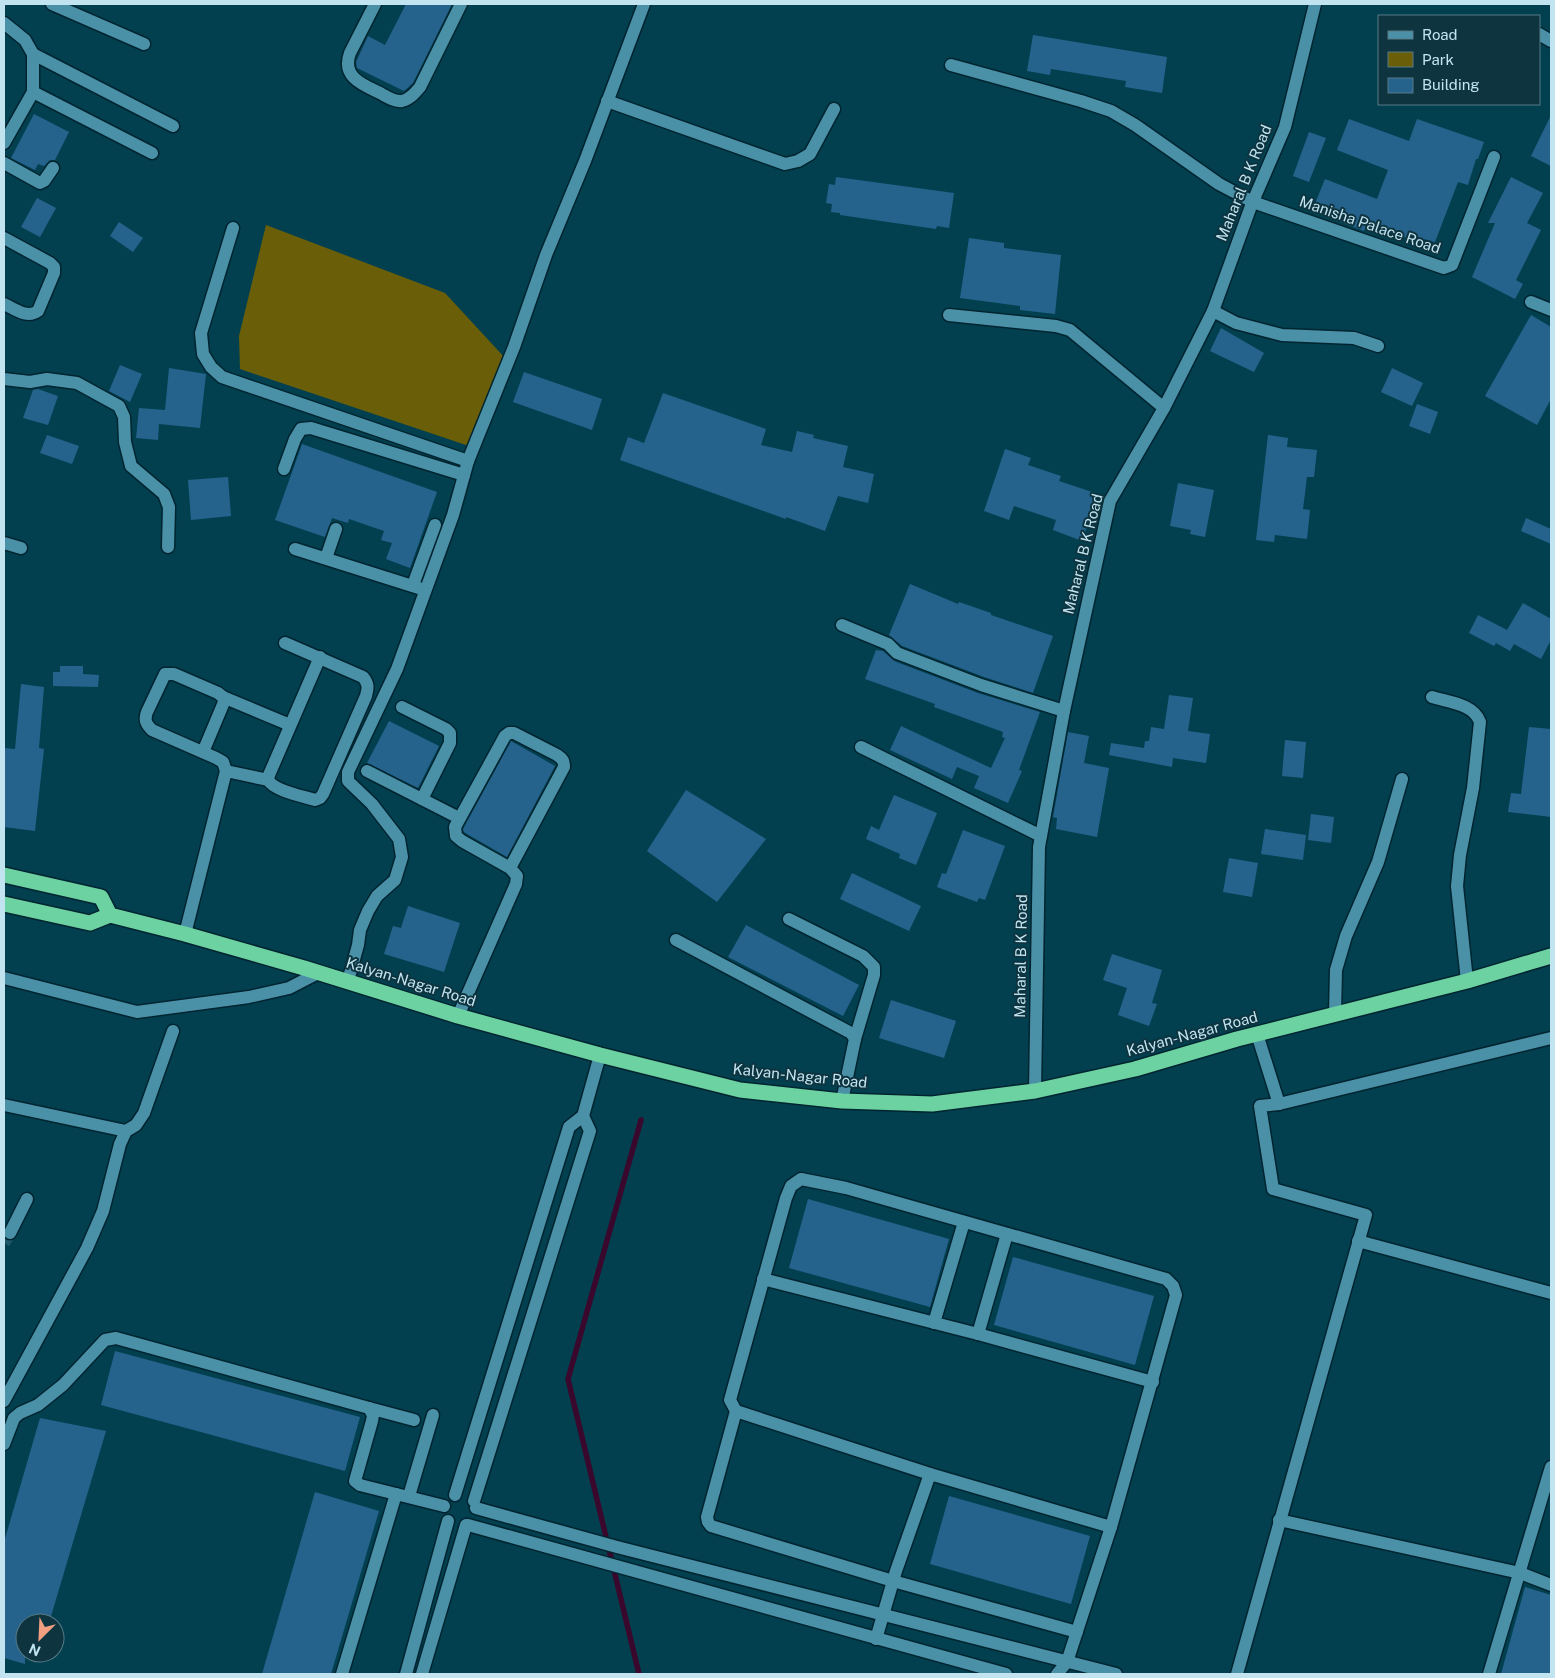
<svg xmlns="http://www.w3.org/2000/svg" width="1555" height="1678" font-family="'Public Sans',sans-serif">
<rect width="100%" height="100%" fill="#024050"/>
<path fill="#6a5f08" d="M266,225L445,293L505,358L478,445H466L240,369L239,336Z"/>
<g fill="none" stroke-linecap="round" stroke-linejoin="round">
<path stroke="#3b082d" stroke-width="5.5" d="M639,1674L568,1379L641,1120"/>
</g>
<g fill="#26638c">
<path d="M406,4H452L413,83L404,91L357,68L356,62L368,36L385,45Z"/>
<path d="M1033,35L1167,57L1162,93L1125,87L1126,81L1051,69L1050,75L1027,71Z"/>
<path d="M34,114L69,132L55,160H50L44,166L38,164L35,170L11,158Z"/>
<path d="M1551,115V166L1531,156Z"/>
<path d="M1349,119L1409,141L1417,119L1484,142L1478,159H1476L1468,185L1458,182L1435,242L1413,236L1412,240L1367,223L1364,231L1312,211L1325,179L1377,199L1388,170L1337,150Z"/>
<path d="M1309,132L1326,138L1309,182L1293,176Z"/>
<path d="M836,177L954,193L949,228L937,226L936,229L840,215V213L831,212L832,204L826,203L829,184L835,185Z"/>
<path d="M1511,177L1543,193L1527,223L1541,230L1516,280L1523,284L1515,299L1472,277L1495,223H1488Z"/>
<path d="M37,198L56,208L40,237L21,227Z"/>
<path d="M119,222L143,238L133,252L110,236Z"/>
<path d="M969,238L1004,243V248L1061,255L1055,314L1020,310V306L960,298Z"/>
<path d="M1531,315L1551,327V399L1537,425L1485,396Z"/>
<path d="M1221,328L1264,353L1254,372L1210,351Z"/>
<path d="M120,365L142,374L130,402L109,391Z"/>
<path d="M169,368L206,374L200,428L159,424L158,440L136,438L139,408L165,410Z"/>
<path d="M1392,368L1423,383L1412,406L1381,392Z"/>
<path d="M524,372L602,399L592,430L513,402Z"/>
<path d="M38,389L58,396L48,425L23,418L33,390Z"/>
<path d="M663,393L766,429L761,445L792,452L797,431L814,435L813,438L848,446L843,467L874,474L868,503L838,496L825,531L786,517V519L620,460L628,437L644,443Z"/>
<path d="M1417,404L1438,412L1430,434L1409,426Z"/>
<path d="M47,435L79,446L72,464L40,453Z"/>
<path d="M1268,435L1288,438L1287,447L1317,450L1314,477H1307L1303,509L1310,510L1307,539L1275,535L1274,542L1256,540Z"/>
<path d="M302,444L437,492L410,568L386,559L392,543L381,540L384,531L349,519L348,523L332,518L325,537L275,520Z"/>
<path d="M1005,449L1031,458L1028,465L1061,476L1059,481L1098,494L1082,541L1053,530L1056,520L1014,506L1009,520L984,511Z"/>
<path d="M228,477L231,516L191,520L188,480Z"/>
<path d="M1178,483L1214,490L1205,537L1190,534L1191,530L1170,526Z"/>
<path d="M1526,518L1551,529V544L1521,531Z"/>
<path d="M910,584L958,604L959,602L991,613V615L1053,636L1033,693L984,677L902,646L889,635Z"/>
<path d="M1523,603L1551,619V640L1541,659L1514,644L1510,651L1496,643L1494,646L1469,633L1478,615L1507,630Z"/>
<path d="M876,650L883,651L894,661L978,693L1040,712L1019,770L1022,771L1008,803L974,788L979,776L957,767L952,779L890,750L901,726L991,768L1005,738L1002,737L1003,732L934,707L935,704L865,679Z"/>
<path d="M60,666H83V674L99,675L98,687L53,686V672H60Z"/>
<path d="M21,684L44,687L39,748L44,749L35,831L4,827V748L15,749Z"/>
<path d="M1169,695L1193,698L1188,731L1210,734L1206,763L1173,758L1172,767L1109,755L1111,743L1144,748L1145,741H1149L1151,727L1164,729Z"/>
<path d="M389,721L439,746L418,788L367,763Z"/>
<path d="M1529,727L1551,729V817L1508,812L1511,793L1521,794Z"/>
<path d="M1068,732L1089,736L1084,763L1109,768L1097,837L1056,829L1057,818L1053,817Z"/>
<path d="M1285,740L1306,742L1303,778L1282,776Z"/>
<path d="M511,741L555,766L507,857L467,834L464,832L463,829Z"/>
<path d="M686,790L766,839L717,902L647,851Z"/>
<path d="M894,795L937,813L916,865L899,858L900,854L866,839L871,826L879,830Z"/>
<path d="M1311,814L1334,817L1331,843L1308,840Z"/>
<path d="M1265,829L1306,835L1303,860L1261,854Z"/>
<path d="M963,830L1005,846L985,900L979,898L977,902L937,887L942,873L946,874Z"/>
<path d="M1229,858L1258,863L1252,897L1223,892Z"/>
<path d="M852,873L921,906L909,931L840,899Z"/>
<path d="M408,906L460,923L444,972L384,954L393,926L401,928Z"/>
<path d="M746,925L859,985L843,1016L728,957Z"/>
<path d="M1112,954L1162,970L1152,1003L1157,1004L1149,1026L1118,1015L1127,988L1103,980Z"/>
<path d="M891,1000L956,1021L944,1058L879,1038Z"/>
<path d="M808,1199L949,1239L930,1307L789,1268Z"/>
<path d="M1013,1257L1154,1296L1135,1365L994,1325Z"/>
<path d="M115,1351L360,1417L345,1471L101,1405Z"/>
<path d="M40,1418L106,1431L49,1623H25V1664L4,1658V1542Z"/>
<path d="M315,1492L379,1511L331,1674H262Z"/>
<path d="M949,1496L1090,1536L1071,1604L930,1564Z"/>
<path d="M1525,1587L1551,1595V1674H1501Z"/>
</g>
<g fill="none" stroke-linecap="round" stroke-linejoin="round">
<path stroke="#1f5968" stroke-width="12" stroke-dasharray="12 6" stroke-linecap="butt" d="M4,1243L10,1233"/>
<g stroke="#002530" stroke-width="15">
<g id="minor">
<path d="M52,4L144,44"/>
<path d="M375,4L350,53C341,77 363,85 380,93C387,97 395,102 402,101C410,99 415,93 420,87L461,4"/>
<path d="M4,23L25,40L33,54V92L4,143"/>
<path d="M1539,34L1551,41"/>
<path d="M33,54L173,126"/>
<path d="M951,65L1081,101L1111,111L1135,125L1219,184L1253,202L1444,268L1452,265L1494,157"/>
<path d="M33,92L152,153"/>
<path d="M607,101L785,164L798,161L810,154L834,109"/>
<path d="M4,163L40,183L44,181L53,168"/>
<path d="M233,228L201,333L203,354L211,367L222,377L468,461"/>
<path d="M4,238L50,263L54,267V273L38,311C27,319 15,309 4,304"/>
<path d="M1531,302L1551,310"/>
<path d="M1213,311L1236,323L1282,335L1354,338L1378,346"/>
<path d="M949,315L1056,326L1070,330L1164,408"/>
<path d="M4,379L30,382L47,379L77,383L119,406L124,417L125,442L131,466L164,494L169,507L168,547"/>
<path d="M284,469L295,439L301,429L311,428L464,475"/>
<path d="M4,543L21,548"/>
<path d="M295,549L425,590"/>
<path d="M326,558L336,529"/>
<path d="M413,585L435,525"/>
<path d="M842,625L888,644L897,653L981,685L1064,711"/>
<path d="M223,697L290,725"/>
<path d="M1432,697C1448,702 1474,704 1480,722L1473,788L1460,855L1457,886L1467,981"/>
<path d="M402,707L446,729L450,733V743L422,799"/>
<path d="M861,747L1041,836"/>
<path d="M226,771L268,780C274,791 303,796 315,800L320,798L323,794L366,696C368,688 369,684 363,677L285,643"/>
<path d="M367,771L459,818"/>
<path d="M268,780L269,775L320,657"/>
<path d="M789,919L863,956L874,967V975L855,1039"/>
<path d="M185,934L226,771L223,762L216,758L152,730C146,724 144,720 147,712L165,674H174L218,693L223,697L224,702L203,752"/>
<path d="M676,940L851,1033L855,1039L842,1101"/>
<path d="M4,978L137,1012L249,997L289,988L320,972"/>
<path d="M348,981L358,945L360,930L368,911L377,896L395,880L402,857L399,839L372,804L348,781V772L397,669L453,515L468,461L514,347L546,255L585,161L644,4"/>
<path d="M1335,1014L1336,970L1346,936L1378,862L1402,779"/>
<path d="M458,1016L516,884L517,876L510,868L462,841L456,836L455,827L505,736L509,733H514L557,755C563,759 564,761 564,767L510,868"/>
<path d="M1257,1034L1279,1104L1551,1038"/>
<path d="M1035,1091L1039,847L1064,711L1110,501L1164,408L1213,311L1251,206L1285,127L1315,4"/>
<path d="M4,1105L126,1131"/>
<path d="M10,1233L27,1199"/>
<path d="M1358,1241L1551,1293"/>
<path d="M763,1279L978,1334L1153,1382"/>
<path d="M934,1323L964,1222"/>
<path d="M978,1334L1007,1234"/>
<path d="M4,1401L87,1248L103,1211L120,1144L126,1131L136,1125L144,1113L173,1031"/>
<path d="M369,1408L414,1420"/>
<path d="M736,1411L707,1517L708,1522L711,1526L893,1581L876,1639"/>
<path d="M4,1444L14,1418L20,1413L38,1405L63,1385L105,1340L116,1338L369,1408L373,1415L372,1421L355,1481L360,1485L444,1506"/>
<path d="M930,1474L736,1411L730,1400L786,1198L791,1186L801,1179L846,1188L1166,1279L1173,1286L1176,1295L1111,1527L1067,1662L1057,1674"/>
<path d="M455,1495L569,1127L583,1116L600,1055"/>
<path d="M409,1496L433,1415"/>
<path d="M474,1501L590,1131L583,1116"/>
<path d="M476,1508L617,1547L1116,1674"/>
<path d="M1279,1520L1520,1573L1551,1585"/>
<path d="M468,1525L1006,1674"/>
<path d="M1077,1632L893,1581L896,1571L930,1474L1111,1527"/>
<path d="M342,1674L396,1494"/>
<path d="M406,1674L448,1521"/>
<path d="M422,1674L466,1525"/>
<path d="M1237,1674L1366,1215L1273,1189L1260,1106L1279,1104"/>
<path d="M1489,1674L1551,1467"/>
</g>
</g>
<g stroke="#002530" stroke-width="18">
<g id="highway">
<path d="M4,875L101,897L110,915L185,934L304,968L458,1016L600,1055L740,1090L842,1101L932,1104L1035,1091L1135,1069L1237,1039L1467,981L1551,956"/>
<path d="M4,904L90,923L110,915"/>
</g>
</g>
<use href="#minor" stroke="#4a90a7" stroke-width="12"/>
<use href="#highway" stroke="#6cd2a2" stroke-width="15"/>
</g>
<g text-anchor="middle" stroke-width="4" stroke-linejoin="round" paint-order="stroke">
<g font-size="15" fill="#c2e4f0" stroke="#0e3440">
<text transform="translate(1244 183) rotate(-68)" y="5">Maharal B K Road</text>
<text transform="translate(1370 225) rotate(19)" y="5">Manisha Palace Road</text>
<text transform="translate(1083 554) rotate(-76)" y="5">Maharal B K Road</text>
<text transform="translate(1021 956) rotate(-89)" y="5">Maharal B K Road</text>
<text transform="translate(411 982) rotate(17)" y="5">Kalyan-Nagar Road</text>
<text transform="translate(1192 1034) rotate(-15)" y="5">Kalyan-Nagar Road</text>
<text transform="translate(800 1076) rotate(6)" y="5">Kalyan-Nagar Road</text>
</g>
</g>
<rect width="1555" height="1678" fill="none" stroke="#c2e4f0" stroke-width="10"/>
<rect x="1378" y="15" width="162" height="90" fill="#0e3440" stroke="#567a86"/>
<rect x="1388" y="31" width="25" height="8" fill="#4a90a7" stroke="#567a86"/>
<text x="1422" y="40" font-size="15" fill="#c2e4f0">Road</text>
<rect x="1388" y="52" width="25" height="15" fill="#6a5f08" stroke="#567a86"/>
<text x="1422" y="65" font-size="15" fill="#c2e4f0">Park</text>
<rect x="1388" y="78" width="25" height="15" fill="#26638c" stroke="#567a86"/>
<text x="1422" y="90" font-size="15" fill="#c2e4f0">Building</text>
<g transform="translate(40 1638) rotate(204)"><circle r="24" fill="#0e3440" stroke="#567a86"/>
<path d="M0-4L9 19L0 12L-9 19Z" fill="#f2a081"/>
<text y="-8" font-size="14" font-weight="bold" text-anchor="middle" fill="#c2e4f0">N</text>
</g>
</svg>
